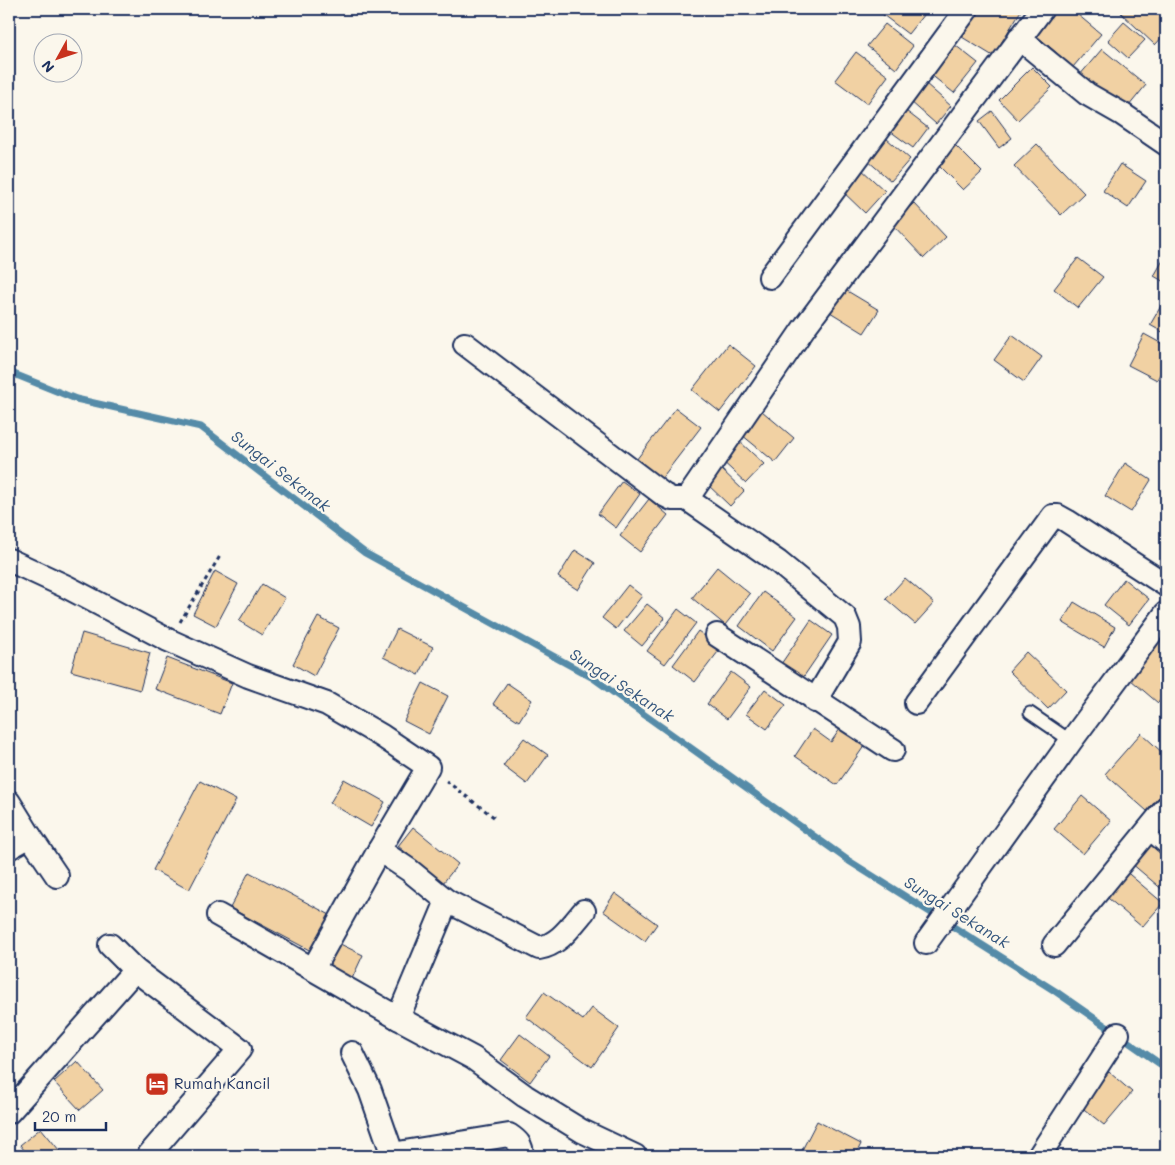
<svg xmlns="http://www.w3.org/2000/svg" width="1175" height="1165" font-family="Mali,sans-serif">
<rect width="100%" height="100%" fill="#fbf7ec"/>
<filter id="ink" filterUnits="userSpaceOnUse"><feTurbulence type="fractalNoise" baseFrequency=".02" numOctaves="2"/><feDisplacementMap in="SourceGraphic" scale="10" xChannelSelector="R" yChannelSelector="G"/><feConvolveMatrix kernelMatrix="1 2 1 2 8 2 1 2 1" color-interpolation-filters="sRGB"/></filter>
<g filter="url(#ink)">
<g fill="none" stroke-linecap="round" stroke-linejoin="round">
<path stroke="#558ba8" stroke-width="7" d="M9,372L76,399L201,427L365,553L593,678L849,861L1055,991L1166,1068"/>
</g>
<g fill="#f1d1a3" stroke="#1b2f5e">
<path d="M888,9H928L908,34L883,15Z"/>
<path d="M973,9H1022L993,56L957,34Z"/>
<path d="M1046,9H1071L1101,34L1073,67L1029,29Z"/>
<path d="M1124,9H1166V33L1155,45L1121,13Z"/>
<path d="M1124,22L1145,40L1128,58L1108,40Z"/>
<path d="M885,24L913,46L896,69L867,46Z"/>
<path d="M955,45L978,63L954,93L930,74Z"/>
<path d="M1102,49L1146,85L1124,112L1079,76Z"/>
<path d="M856,52L888,76L867,104L835,80Z"/>
<path d="M1032,67L1052,87L1018,120L999,100Z"/>
<path d="M925,83L951,106L936,124L910,101Z"/>
<path d="M906,111L928,128L913,148L890,131Z"/>
<path d="M992,111L1012,138L999,148L979,121Z"/>
<path d="M886,138L910,159L891,181L867,160Z"/>
<path d="M1037,144L1084,193L1061,215L1014,166Z"/>
<path d="M955,145L982,172L963,190L937,164Z"/>
<path d="M1120,164L1146,181L1128,208L1103,191Z"/>
<path d="M860,168L885,191L865,213L840,189Z"/>
<path d="M914,203L946,237L924,258L892,224Z"/>
<path d="M1166,255V283L1154,276Z"/>
<path d="M1078,258L1103,277L1078,308L1054,289Z"/>
<path d="M844,289L879,310L864,333L830,312Z"/>
<path d="M1165,299L1166,300V334L1150,325Z"/>
<path d="M1144,334L1166,346V362L1157,380L1128,365Z"/>
<path d="M1012,335L1042,357L1024,382L994,360Z"/>
<path d="M728,344L756,366L720,412L692,390Z"/>
<path d="M676,408L701,427L658,483L633,464Z"/>
<path d="M762,411L794,438L775,462L742,435Z"/>
<path d="M738,440L764,464L746,483L720,459Z"/>
<path d="M1125,463L1151,480L1131,512L1105,496Z"/>
<path d="M720,468L744,491L730,506L706,483Z"/>
<path d="M622,481L640,494L616,528L598,514Z"/>
<path d="M649,499L668,515L640,552L620,536Z"/>
<path d="M575,550L595,563L578,590L558,577Z"/>
<path d="M717,567L750,594L725,625L692,598Z"/>
<path d="M215,571L238,584L216,626L193,614Z"/>
<path d="M905,578L934,603L915,624L886,599Z"/>
<path d="M1124,579L1149,599L1129,625L1104,605Z"/>
<path d="M262,584L285,598L262,635L239,621Z"/>
<path d="M628,585L642,596L616,629L602,618Z"/>
<path d="M763,592L797,617L772,651L739,626Z"/>
<path d="M1074,602L1115,627L1104,647L1062,622Z"/>
<path d="M647,604L665,618L642,646L624,631Z"/>
<path d="M678,609L696,623L665,664L647,651Z"/>
<path d="M318,617L339,628L314,676L293,664Z"/>
<path d="M811,620L832,635L802,679L781,664Z"/>
<path d="M397,629L433,647L419,675L383,657Z"/>
<path d="M698,631L721,648L695,682L673,665Z"/>
<path d="M1159,631L1166,637V693L1158,703L1124,674Z"/>
<path d="M82,633L150,653L140,690L71,671Z"/>
<path d="M1026,652L1066,690L1048,709L1009,671Z"/>
<path d="M167,658L232,683L220,714L155,689Z"/>
<path d="M731,672L751,687L727,719L707,704Z"/>
<path d="M423,683L448,696L429,734L404,721Z"/>
<path d="M507,683L532,700L519,721L493,704Z"/>
<path d="M765,689L786,705L767,729L746,714Z"/>
<path d="M1166,709V724L1159,717Z"/>
<path d="M813,729L831,742L840,729L865,745L837,785L795,756Z"/>
<path d="M1141,733L1166,756V789L1147,811L1105,774Z"/>
<path d="M524,738L548,755L527,784L503,766Z"/>
<path d="M344,779L385,802L371,827L330,803Z"/>
<path d="M200,781L236,800L189,890L153,870Z"/>
<path d="M1082,796L1111,821L1083,854L1054,829Z"/>
<path d="M413,827L458,864L443,883L398,846Z"/>
<path d="M1149,843L1166,858V888L1164,891L1131,863Z"/>
<path d="M1123,869L1163,903L1142,927L1102,893Z"/>
<path d="M249,872L332,916L313,952L230,908Z"/>
<path d="M615,893L657,924L645,941L603,911Z"/>
<path d="M334,941L363,955L350,983L321,969Z"/>
<path d="M544,992L583,1020L592,1008L619,1028L592,1067L526,1017Z"/>
<path d="M520,1034L549,1056L530,1082L501,1060Z"/>
<path d="M77,1061L103,1090L80,1110L54,1082Z"/>
<path d="M1109,1072L1132,1092L1104,1125L1080,1106Z"/>
<path d="M817,1121L861,1144L855,1156H814L802,1150Z"/>
<path d="M41,1128L64,1156H29L20,1145Z"/>
</g>
<g fill="none" stroke-linecap="round" stroke-linejoin="round">
<g stroke="#1b2f5e" stroke-width="15">
<g id="service">
<path d="M1030,713L1071,741"/>
<path d="M1146,832L1166,849"/>
</g>
</g>
<g stroke="#1b2f5e" stroke-width="26">
<g id="minor">
<path d="M1019,38L1087,94L1122,114L1166,144"/>
<path d="M770,277L967,9"/>
<path d="M465,344L664,495L672,499H687"/>
<path d="M9,560L67,587L168,640L248,676L327,704L382,736L428,767L379,850L409,870L447,901L539,948C559,945 571,926 584,911"/>
<path d="M717,635L893,750"/>
<path d="M815,701L850,642L849,627L845,617L778,562L687,499L804,328L1042,9"/>
<path d="M916,703L1053,516H1058L1067,521L1166,585"/>
<path d="M9,802L30,836L9,848"/>
<path d="M30,836L57,876"/>
<path d="M218,915L398,1018L473,1058L525,1096L582,1131L635,1156"/>
<path d="M926,943L1071,741L1166,613"/>
<path d="M110,945L135,970"/>
<path d="M1054,945L1166,808"/>
<path d="M313,969L379,850"/>
<path d="M398,1018L447,901"/>
<path d="M352,1053L370,1090L393,1156"/>
<path d="M9,1112L135,970L240,1049L148,1156"/>
<path d="M392,1154L509,1135C518,1141 522,1145 522,1156"/>
<path d="M1039,1156L1118,1034"/>
</g>
</g>
<g stroke="#1b2f5e" stroke-width="3" stroke-dasharray="4 4" stroke-linecap="butt">
<path d="M180,622L220,556"/>
<path d="M446,781L495,818"/>
</g>
<use href="#service" stroke="#fbf7ec" stroke-width="11"/>
<use href="#minor" stroke="#fbf7ec" stroke-width="22"/>
</g>
</g>
<defs>
<g id="hotel-square" transform="scale(1.25)"><rect x="-9" y="-9" width="18" height="18" rx="4" fill="#c8321e" stroke="#fbf7ec"/><path d="M-6-4.5h1.5V1H6V5H4.5V3h-9V5H-6ZM-4 0a1.8 1.8 0 1 1 3.6 0ZM.5 0V-2.5h3Q6-2.5 6 0Z" fill="#fff"/></g>
</defs>
<g fill-rule="evenodd">
<use href="#hotel-square" x="157" y="1084"/>
</g>
<g text-anchor="middle" stroke-width="4.5" stroke-linejoin="round" paint-order="stroke">
<g font-size="15" fill="#1b2f5e" stroke="#fbf7ec" text-anchor="start">
<text x="174" y="1089">Rumah Kancil</text>
</g>
<g font-size="16" font-style="italic" fill="#33557d" stroke="#fbf7ec">
<text transform="translate(281 471) rotate(38)" y="6">Sungai Sekanak</text>
<text transform="translate(622 685) rotate(33)" y="6">Sungai Sekanak</text>
<text transform="translate(957 912) rotate(32)" y="6">Sungai Sekanak</text>
</g>
</g>
<rect width="1175" height="1165" fill="none" stroke="#fbf7ec" stroke-width="30"/>
<rect x="15" y="15" width="1145" height="1135" fill="none" stroke="#1b2f5e" stroke-width="2" filter="url(#ink)"/>
<g transform="translate(58 58) rotate(230)"><circle r="24" fill="#fbf7ec" stroke="#a1a7b3"/>
<path d="M0-4L9 19L0 12L-9 19Z" fill="#c8321e"/>
<text y="-8" font-size="14" font-weight="bold" text-anchor="middle" fill="#1b2f5e">N</text>
</g>
<path d="M35 1122v8h71v-8" fill="none" stroke="#1b2f5e" stroke-width="2.5"/>
<text x="42" y="1122" font-size="15" fill="#1b2f5e" stroke="#fbf7ec" stroke-width="4" paint-order="stroke">20 m</text>
</svg>
